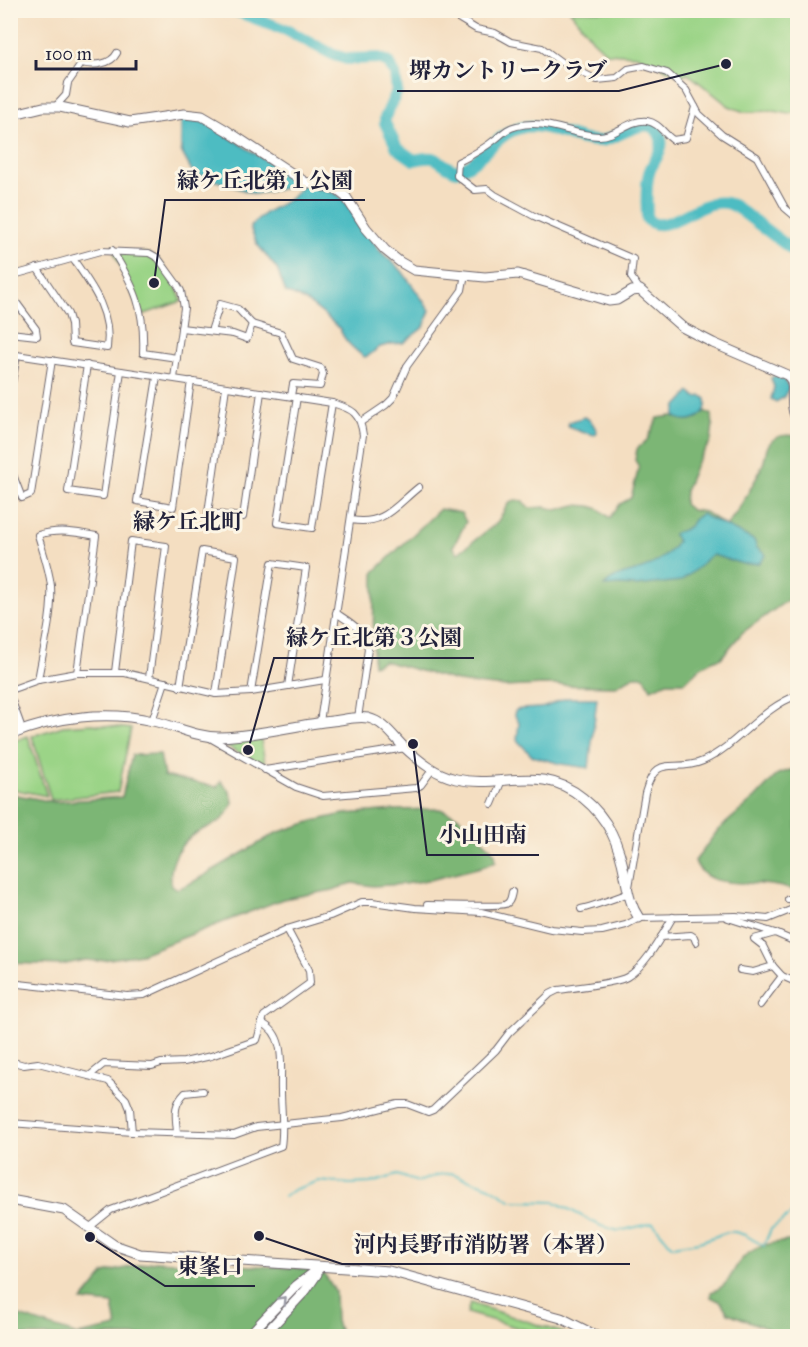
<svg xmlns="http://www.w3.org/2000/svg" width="808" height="1347" font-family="'IM FELL Great Primer','Noto Serif JP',serif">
<rect width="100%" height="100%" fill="#fcf5e5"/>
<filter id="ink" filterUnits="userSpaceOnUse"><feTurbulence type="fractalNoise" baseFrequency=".0167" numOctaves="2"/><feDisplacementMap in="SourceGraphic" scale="12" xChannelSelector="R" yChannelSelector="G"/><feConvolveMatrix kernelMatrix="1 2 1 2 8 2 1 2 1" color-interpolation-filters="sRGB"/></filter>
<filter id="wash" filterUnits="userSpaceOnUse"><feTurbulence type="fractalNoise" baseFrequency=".008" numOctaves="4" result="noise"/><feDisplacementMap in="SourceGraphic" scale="24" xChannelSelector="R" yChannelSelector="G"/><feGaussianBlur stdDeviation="1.35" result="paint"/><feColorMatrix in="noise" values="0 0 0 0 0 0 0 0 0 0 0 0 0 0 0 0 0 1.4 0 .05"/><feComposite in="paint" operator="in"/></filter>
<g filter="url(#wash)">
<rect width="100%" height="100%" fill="#f4dec1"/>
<g fill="#9bd487" stroke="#5e7b61" stroke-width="1.5">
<path d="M570,11H797V111L789,114L774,111L744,112L729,106L687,73L681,76L636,55L607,53L593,40Z"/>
<path d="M114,252C125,252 139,251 149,254C163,258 177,288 182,301L142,315Z"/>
<path d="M92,724L131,729L118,792L51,800L32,736L63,726Z"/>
<path d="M260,733L265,764L261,765L223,744L222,739Z"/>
<path d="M28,736L47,796L11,789V742Z"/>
<path d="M470,1303L564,1333L563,1336H546L467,1313Z"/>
</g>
<g fill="#7cb674" stroke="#4f6c58" stroke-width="1.5">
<path d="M704,411L711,414L713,424L711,441L697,462L685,491L684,504L691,510L705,512L726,526C737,514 756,480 763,464C766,457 765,447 771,442C777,434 788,435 797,436V593L742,633L721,658L712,661L701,667L685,682H667L651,689L644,676H634L616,686L543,685L505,687L464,683L384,661L373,665L374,572L440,509L461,513L466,522L453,547L458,553L497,523L508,504L515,500L523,501L529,508L546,507L557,510L575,505L590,506L599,509L610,518L620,504L631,498L639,467L635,460L637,449L647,440L658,418L672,416L690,419Z"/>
<path d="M160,754L164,776L217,787L221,781L230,792L233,803C221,828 213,822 193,835C178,845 168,867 171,885L178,889L193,882L276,833L313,821L344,814L394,810L440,809L457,816L489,846L495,854L496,861L485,866L430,880L404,884L373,886L352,883L333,890L283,899L141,954L97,961L85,960L61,965L11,963V794L55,802L122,797L132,755Z"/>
<path d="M790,770L797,771V891C786,887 773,885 761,884C739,882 704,887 695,861L718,830L755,798L778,774Z"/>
<path d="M797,1240V1336H780L766,1328L728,1313L721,1302L711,1297V1292C732,1285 730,1271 743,1258C758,1243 778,1242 797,1240Z"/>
<path d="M155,1261L295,1268L323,1272L335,1291L336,1321L341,1336H11L10,1313L78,1335L117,1327L113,1304L82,1301L105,1273Z"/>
</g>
<g fill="#4dbcc2" stroke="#386f7e" stroke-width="1.5">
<path d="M181,116L200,118L299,182L296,186L255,194L193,173L181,151Z"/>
<path d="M304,184L337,194L346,203L379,250L402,271L430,310L424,327L403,343L391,344L380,347L368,356L364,357C354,349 344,341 340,329C326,316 306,297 286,293L277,269L257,244L250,227L265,213L290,199Z"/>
<path d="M774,376L784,379L789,388L783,398L776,402L771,399L774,387L771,378Z"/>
<path d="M690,392L696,397L702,396L706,399C710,417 687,426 674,416L677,406Z"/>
<path d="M584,417C591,419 594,425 597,432L595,435L581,432L568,426L569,422Z"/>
<path d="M701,514L754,540L757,548L766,555L759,563L743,564L713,555L707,558L700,566L681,581L636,586L620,585L604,586C614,575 625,574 639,570C652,566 672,553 677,541L673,534C677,531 682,531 687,528C693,524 694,517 701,514Z"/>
<path d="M567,698H597L589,768L561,764L532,756L517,740L519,723L514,714L516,710C526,707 539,710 548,706C554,703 560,700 567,698Z"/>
</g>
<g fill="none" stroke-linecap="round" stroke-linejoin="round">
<g stroke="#4dbcc2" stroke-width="2">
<path d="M284,1197L293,1190L319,1181L350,1184L371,1183L397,1175L418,1182L438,1175L451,1173L490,1187L511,1200"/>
<path d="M514,1201L555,1202L601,1226L619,1231L653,1223L672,1246L699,1242L728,1232H735L745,1235L764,1246"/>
<path d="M765,1243L771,1229L794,1212L798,1204"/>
</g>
<path stroke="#4dbcc2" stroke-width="12" d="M233,10L286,30L334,55L347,59L379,58L388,62L395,74L397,91L385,118V123L397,148L414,160C442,153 435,163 456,171C481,164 494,135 520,128C547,120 574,143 601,141C617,140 652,108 661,139C664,151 652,162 649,173C645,187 647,205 647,219C667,241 706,187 736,207L798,254"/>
</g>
</g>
<g filter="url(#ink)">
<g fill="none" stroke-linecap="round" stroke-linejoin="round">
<g stroke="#6c646a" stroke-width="8">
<g id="street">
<path d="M445,10L476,29L495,33L511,42L542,48L561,62L597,80L617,78L628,69L644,66L667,73L686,90L699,114L722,135L757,157L785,208L798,219"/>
<path d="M55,107L66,95L68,83L82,63C93,66 111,65 117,53"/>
<path d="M112,250C135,287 145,309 143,353L177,358"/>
<path d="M37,268L68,314L71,324L72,343L107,348C112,312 92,286 73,259"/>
<path d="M10,276L100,251L149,253L158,258L177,284L181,291L184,308L174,378"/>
<path d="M640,290L631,277L633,259L534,216L495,195L487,189L475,190L457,176L458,162C471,156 486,147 497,138C504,132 508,128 517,126C546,118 570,135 599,136C617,136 629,119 647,121C659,123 663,133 673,140L686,138L695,107"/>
<path d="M10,294L36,329L37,336L10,333"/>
<path d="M181,328L233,334L247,339L252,324L281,333L293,359L321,368L323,374L320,386L293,384L291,396"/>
<path d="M211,331L220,304L238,309L252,324"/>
<path d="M10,354L332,403C353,409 360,413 363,435L320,722"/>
<path d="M87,365L68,491L103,496L121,371"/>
<path d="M157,377L137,501L173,507L191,381"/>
<path d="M226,387L208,513L243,517L261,392"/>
<path d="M10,394L17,355"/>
<path d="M297,397L277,523L312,528L332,403"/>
<path d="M361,422L386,405L393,398L407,366L462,290L465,274"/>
<path d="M10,467L22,498L31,494L52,360"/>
<path d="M351,520C384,526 395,506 419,487"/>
<path d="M336,613C351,623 365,630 368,649L358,718"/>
<path d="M115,672L131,541L166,546L149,678"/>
<path d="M38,680C43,649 53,616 51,586C49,568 43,552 38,535C58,529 75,532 96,536L77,673"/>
<path d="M180,687L202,551L236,557L216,694"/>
<path d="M10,690L38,680L77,673H125L216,694L251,692L325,680"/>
<path d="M251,692L272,563L306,568L288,686"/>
<path d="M152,721L165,682"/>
<path d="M210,738L296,787L323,796L416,788L421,785L432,770"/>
<path d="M265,770L406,748"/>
<path d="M492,804L502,780"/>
<path d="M629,887L645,793C657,751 673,774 703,761C738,745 761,708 798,695"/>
<path d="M788,899L798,900"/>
<path d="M427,905C437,905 503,907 506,904C511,902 511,896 512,892"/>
<path d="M581,909C597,905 613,899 629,893"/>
<path d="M728,918L775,933L798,943"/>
<path d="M775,933L754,939L763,946L773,966L782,976L798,983"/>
<path d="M661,937L691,935L694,937L696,942"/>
<path d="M740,970L753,972L773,966"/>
<path d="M10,983L127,996L144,995L287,929L330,916L362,902H372L415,908L481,912L551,929L582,932L602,931L626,925L639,918L736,916L768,919L798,907"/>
<path d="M760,1005L782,976"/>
<path d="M10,1061L24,1065L38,1063L108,1081L126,1099L130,1109L132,1132"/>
<path d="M89,1076L104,1064L152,1066L161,1063L184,1062L211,1056L257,1040L264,1016L310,983L309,970L287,929"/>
<path d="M10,1123L132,1132L234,1135L256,1127L342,1118L398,1104H407L428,1112L433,1110L496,1050L509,1033L550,994L558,990C573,988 617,983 627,977C646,966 662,935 673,917"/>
<path d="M177,1133C176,1116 172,1106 185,1093L203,1091"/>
<path d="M90,1227L111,1210L281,1146C284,1128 281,1109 281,1091C280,1068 287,1035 262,1023"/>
</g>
</g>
<g stroke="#6c646a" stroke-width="11">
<g id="secondary">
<path d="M10,115L43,107H60L130,122L184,114L202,116L226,130L305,182L337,190L346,197L366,228L385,250L400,262L414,270L485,277L518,274L609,301L617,300L632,291L640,290L682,327L713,343L787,375C799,384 786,403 798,421"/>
<path d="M10,587V599"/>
<path d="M10,700L21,730"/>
<path d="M10,735C55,717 106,710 153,721C175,726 196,737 219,737C257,736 295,725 332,721C343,720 356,716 368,718C384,722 392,735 403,746C419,761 435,774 456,779C502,789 541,763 583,798C609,819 619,844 625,876C628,891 630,905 639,918"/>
<path d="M10,1200L64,1210L114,1245L140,1254L389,1271L561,1318L597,1336"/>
<path d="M248,1336L296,1286L321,1267"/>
<path d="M263,1336L306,1290L317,1274"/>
</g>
</g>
<use href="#street" stroke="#fff" stroke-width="6"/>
<use href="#secondary" stroke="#fff" stroke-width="9"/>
</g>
<defs><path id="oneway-chevron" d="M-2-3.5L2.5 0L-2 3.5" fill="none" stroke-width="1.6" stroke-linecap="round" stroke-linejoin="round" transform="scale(1.5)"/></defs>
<use stroke="#9c9ca7" href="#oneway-chevron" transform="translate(283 1300) rotate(-46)"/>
</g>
<g text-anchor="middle" stroke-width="6" stroke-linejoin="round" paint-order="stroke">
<g font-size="22" font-weight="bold" fill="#22223b" stroke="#fcf5e5">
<text x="188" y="529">緑ケ丘北町</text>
</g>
</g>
<path fill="none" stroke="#22223b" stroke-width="2" d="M726 64L619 91H397M154 283L165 200H365M248 750L274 658H474M413 744L427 855H539M259 1236L342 1264H630M90 1237L165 1286H255"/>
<g fill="#22223b" stroke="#fcf5e5" stroke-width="2">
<circle cx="726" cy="64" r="6"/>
<circle cx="154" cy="283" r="6"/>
<circle cx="248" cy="750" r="6"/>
<circle cx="413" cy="744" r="6"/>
<circle cx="259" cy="1236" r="6"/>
<circle cx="90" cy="1237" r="6"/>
</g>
<g font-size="22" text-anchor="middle" font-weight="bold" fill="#22223b" stroke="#fcf5e5" stroke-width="6" stroke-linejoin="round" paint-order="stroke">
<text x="508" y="78">堺カントリークラブ</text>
<text x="265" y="188">緑ケ丘北第１公園</text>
<text x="374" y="645">緑ケ丘北第３公園</text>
<text x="483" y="842">小山田南</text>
<text x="486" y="1252">河内長野市消防署（本署）</text>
<text x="210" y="1274">東峯口</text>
</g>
<rect width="808" height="1347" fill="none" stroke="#fcf5e5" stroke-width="36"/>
<path d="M36 60v9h100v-9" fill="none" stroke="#22223b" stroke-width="3"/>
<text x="45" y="60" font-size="18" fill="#22223b" stroke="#fcf5e5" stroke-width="4.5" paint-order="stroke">100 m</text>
</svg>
